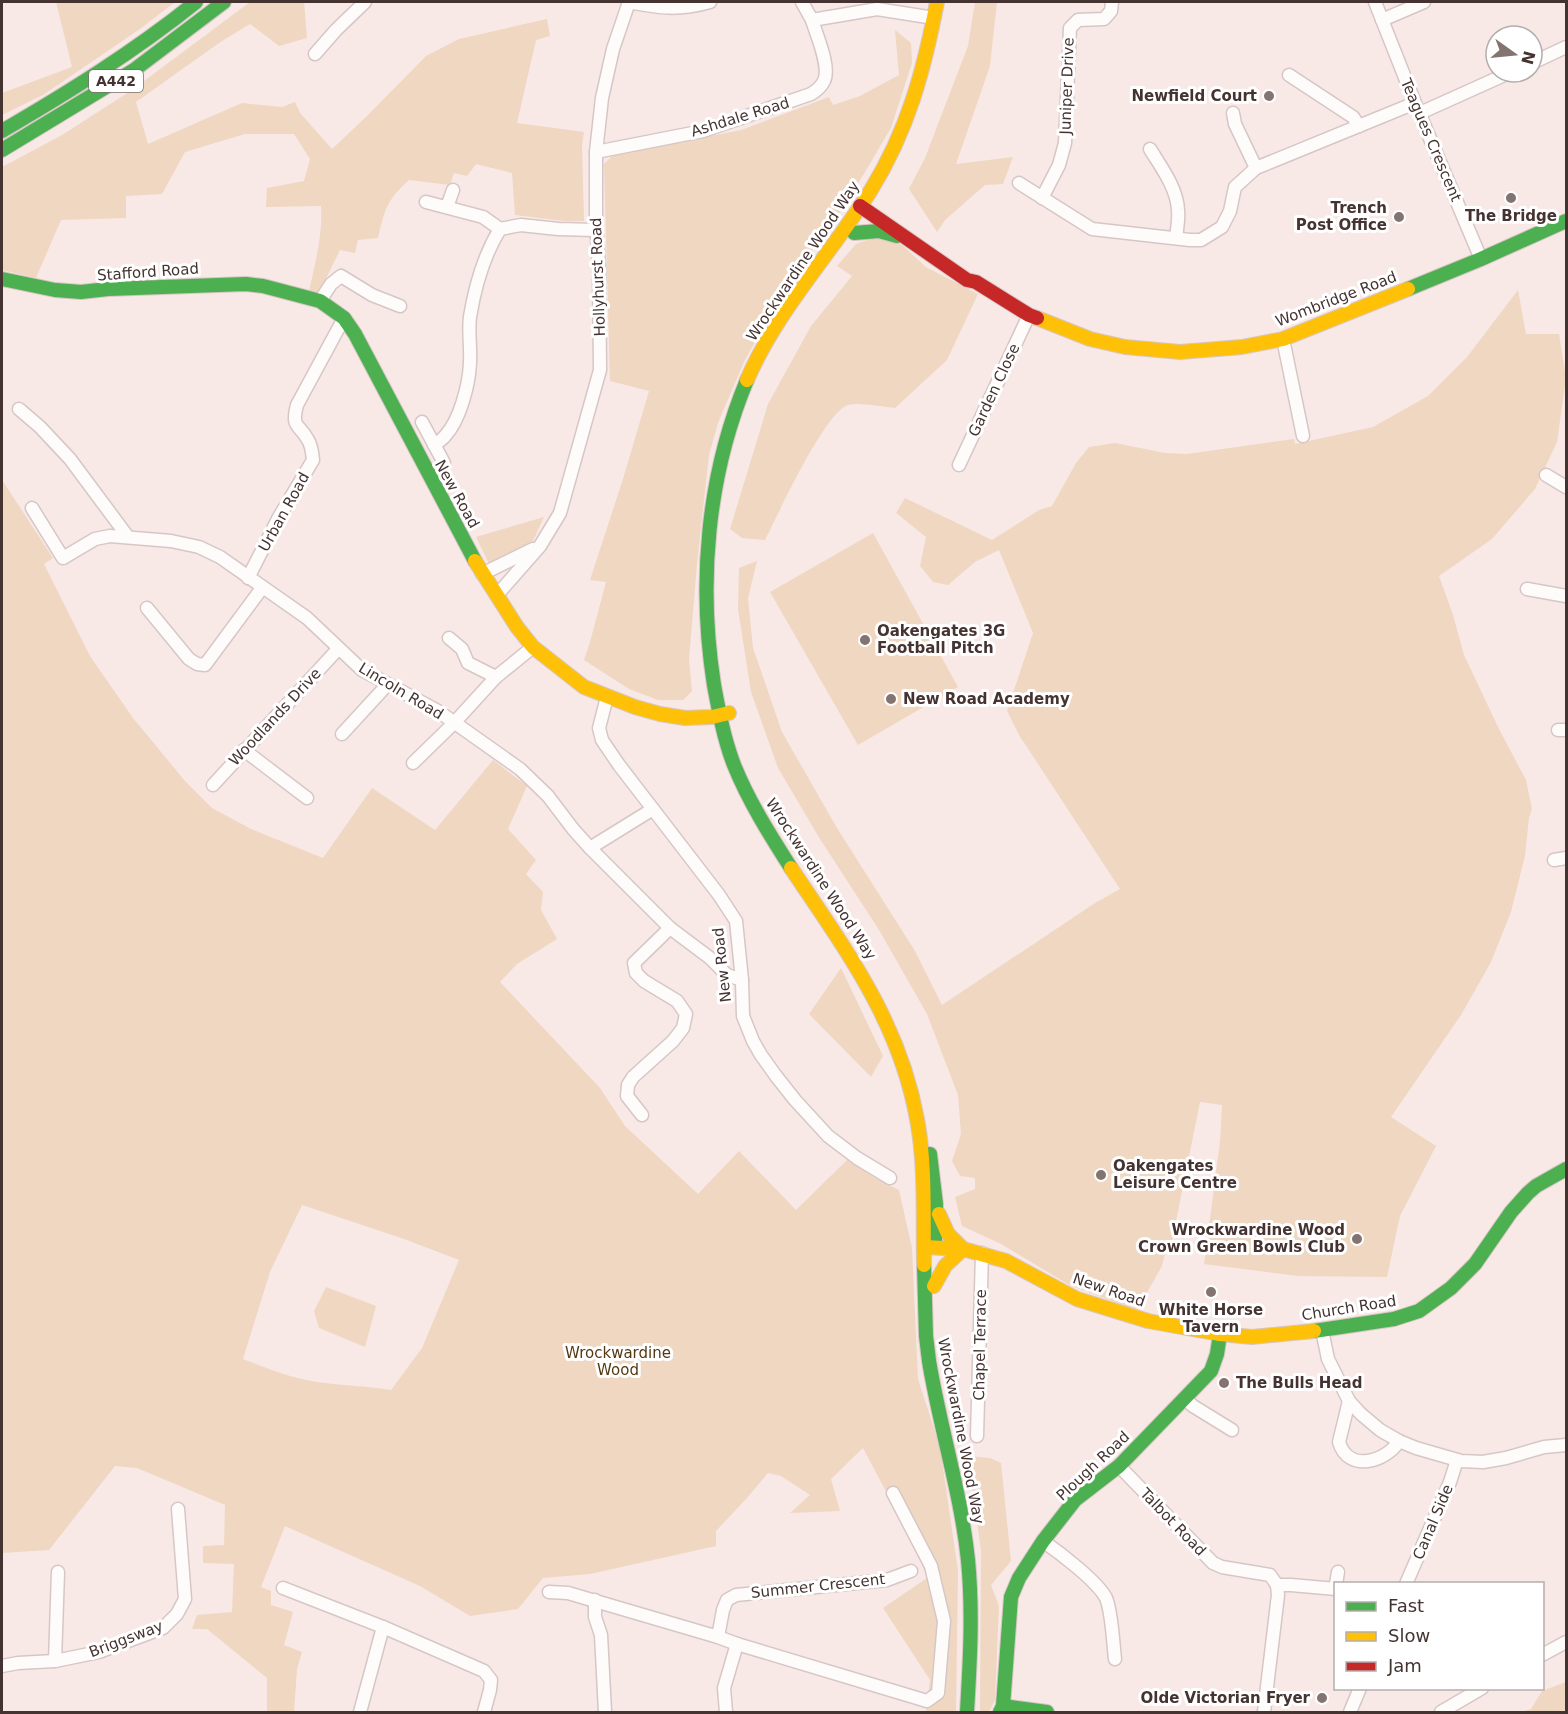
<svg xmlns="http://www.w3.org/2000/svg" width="1568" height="1714" font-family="'DejaVu Sans',sans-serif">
<rect width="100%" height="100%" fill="#f8e9e7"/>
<g fill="#efd7c2" fill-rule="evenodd">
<path d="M56,2H175L140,29L43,95L2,115V93L72,67Z"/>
<path d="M250,2H304L307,38L279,46L250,24L219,43L136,102L148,144L242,103L282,107L295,102L300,113L332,149L367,116L426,56L459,39L547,19L550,36L536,40L517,123L584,132L582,145L584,221H564L515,215L512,173L476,164L467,176L454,173L450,185L409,180C386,201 385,209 378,238L358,240L355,253L340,250L318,295L309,291C315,264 323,235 321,206L266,207L267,188L304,181L310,159L294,134H245L185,152L162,194L126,196V218L61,220L36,278L2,270V167L62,135L132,90Z"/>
<path d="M975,2H997L990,66L956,164L1013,157L1003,184L985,185L945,220L937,232L909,189L925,158L968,46Z"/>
<path d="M895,30L911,43L912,63L891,128L846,204L783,291L744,362L718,423L709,455L697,564L689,659L692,691L683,700H658L629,689L584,660L590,642L606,582L590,580L623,479L649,391L610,381L604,164L613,155L741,130L829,97L833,105L860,96L899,75Z"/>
<path d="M876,237L902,245L926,267L978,294L947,360L895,408C882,407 859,402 848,405C824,413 778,515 765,540L742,538L730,529L768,404L811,326L852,276L837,266L856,244Z"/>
<path d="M1518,290L1526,334H1559L1566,378L1557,442L1535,489L1492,539L1439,576L1453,615L1464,655L1499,729L1526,780L1532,809L1529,818L1525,856L1511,912L1491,962L1461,1015L1391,1117L1436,1146L1400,1216L1387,1277L1298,1276L1204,1264L1220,1142L1222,1105L1200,1102L1170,1251L1166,1250L1162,1266L1137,1310L1071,1286L1001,1244L962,1226L955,1197L975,1189V1178L960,1176L952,1161L961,1134L958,1095L927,1014L879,930L820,839L778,768L751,692L738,609L739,568L757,561L748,598L753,648L782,732L837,828L915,951L942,1005L1095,903L1120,889L1019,735L1007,711L1033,633L999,550L975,562L948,585L933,582L920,566L926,537L896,513L905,498L992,540L1039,510L1052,506L1076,463L1089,447L1115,443L1165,453L1187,454L1294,439L1295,444L1373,427L1428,396L1467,357Z"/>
<path d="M2,480L53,558L44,564L90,656L133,718L185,781L212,808L251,829L323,858L372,788L435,830L493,760L527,786L508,829L536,860L526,874L543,892L541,910L557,939L517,964L500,982L600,1088L625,1126L698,1194L739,1151L796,1210L847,1160L875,1178L899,1190L912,1248L918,1379L940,1447L958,1571L956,1712H926L930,1680L883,1608L927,1578L916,1548L863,1448L831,1479L840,1511L790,1513L810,1495L781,1476L768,1473L747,1498L716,1531V1546L590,1574L543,1578L518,1609L470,1616L420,1586L285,1526L261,1587L271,1591V1605L293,1612L284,1645L302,1652L297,1669L294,1712H267V1678L207,1629H192L197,1615L232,1612L234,1564L203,1563V1546L224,1545L225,1505L137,1468L115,1466L49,1550L2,1553ZM302,1205L404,1239L459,1260L422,1348L391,1390C368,1386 347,1386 325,1383C296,1380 269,1369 243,1359L270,1272Z"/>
<path d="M544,517L533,541L489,564L476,537Z"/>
<path d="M873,533L958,687L858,745L770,592Z"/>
<path d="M841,968L883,1056L871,1077L809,1014Z"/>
<path d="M326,1287L376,1306L365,1347L319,1328L314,1311Z"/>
<path d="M968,1456L990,1458L1001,1463L1011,1561L991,1585L999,1606L995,1700L989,1712H980L981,1551Z"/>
<path d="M1566,1682V1712H1521L1531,1709L1542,1691Z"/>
</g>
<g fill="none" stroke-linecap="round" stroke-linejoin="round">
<g stroke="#d6c7c6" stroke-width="15">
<g id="street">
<path d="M628,2C660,8 678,11 710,2"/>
<path d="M802,2L812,20L877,9L934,18"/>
<path d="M1375,2L1415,103L1481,259"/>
<path d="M1382,20L1424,2"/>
<path d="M315,54L336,30L365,2"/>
<path d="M1532,63L1566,47"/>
<path d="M1289,75L1353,117L1359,126"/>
<path d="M1233,113L1235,124L1256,168"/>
<path d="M1420,113L1511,72"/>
<path d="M1150,149C1161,167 1177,188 1178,210C1179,219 1177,229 1176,238"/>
<path d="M596,152L703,131L811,94C816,91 821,87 824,81C831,67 816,34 812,20"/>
<path d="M1019,183L1092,229L1190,240H1201L1222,227L1230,211L1235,187L1256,168L1415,103"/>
<path d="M1042,198L1059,165L1065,143L1070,28L1078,20L1104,19L1111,11L1112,2"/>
<path d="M426,202L483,217L500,229L521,225L558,229L596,230"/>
<path d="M447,207L453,190"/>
<path d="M320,301L331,284L341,276L372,295L400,306"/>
<path d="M1283,339L1303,436"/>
<path d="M19,409L40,427L70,459L128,537"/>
<path d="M422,422L444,463"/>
<path d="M434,445C438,442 442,440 445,436C460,420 469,385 470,363C471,347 468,332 470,317C475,286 484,255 500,229"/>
<path d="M959,465L1029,315"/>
<path d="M1546,475L1566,487"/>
<path d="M32,508L63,558L95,539L110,536L171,541L199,547L220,557L307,618L362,670L438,711L520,769L548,796L573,829L590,848L670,928L710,958L727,975L742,980"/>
<path d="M482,574L533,549"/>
<path d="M248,578L279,517L313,460C312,453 312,446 308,440C299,423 291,429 297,405L344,318"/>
<path d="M1527,589L1566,596"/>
<path d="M497,595L540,546L560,513L600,370L599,267L596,222V152L602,98L613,49L629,2"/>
<path d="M147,608L189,659L197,664L205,665L262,588"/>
<path d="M449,638L462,649L468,663L496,677"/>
<path d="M607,697L599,728L602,740L619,765L719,895L736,921L742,980L743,1016L753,1041L761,1055L776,1076L795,1100L828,1136L857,1158L890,1178"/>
<path d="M1558,730H1566"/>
<path d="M342,734L387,685"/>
<path d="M244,750L307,798"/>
<path d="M413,763L454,723L496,677L533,647"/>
<path d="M213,785L338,649"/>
<path d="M590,848L653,809"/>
<path d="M1554,860L1566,858"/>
<path d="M642,1115L627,1096L628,1085L633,1077L673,1041L683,1028L686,1014L677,1001L644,981L636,973L634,963L670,928"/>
<path d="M1322,1330L1328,1359L1349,1401L1361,1414L1380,1430L1399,1441L1416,1448L1461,1461L1483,1462L1506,1458L1544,1447L1566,1445"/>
<path d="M1185,1399L1193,1406L1232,1430"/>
<path d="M1349,1401L1339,1442C1348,1473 1386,1462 1399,1441"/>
<path d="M977,1436L982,1253"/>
<path d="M1119,1466L1213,1563L1222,1567L1270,1575L1277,1585H1291L1336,1589"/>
<path d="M893,1493L931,1566L944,1621L938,1693L927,1701L737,1644L718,1637L723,1610L727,1600L736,1595L887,1580L911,1571"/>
<path d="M1043,1541C1060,1553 1097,1581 1106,1598C1112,1612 1113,1643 1115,1659"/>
<path d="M1336,1584L1338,1572"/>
<path d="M1406,1584L1450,1482L1457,1460"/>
<path d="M283,1588L383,1627L484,1671L491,1680L490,1690L484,1712"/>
<path d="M549,1592L568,1593L718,1637"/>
<path d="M595,1600V1617L601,1635L605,1712"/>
<path d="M1542,1655L1566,1642"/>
<path d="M55,1661L58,1572"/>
<path d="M2,1666L18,1663L55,1661L99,1652L163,1628L177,1614L185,1599L178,1509"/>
<path d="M360,1712L383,1627"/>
<path d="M726,1712L724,1688L737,1644"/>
<path d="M1264,1712L1278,1595L1277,1585"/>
<path d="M1350,1712L1360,1688"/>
<path d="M1441,1712L1482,1688"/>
</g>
</g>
<g stroke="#d6c7c6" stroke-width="16">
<g id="fast">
<path d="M2,131C69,92 135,51 196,2"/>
<path d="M2,150L134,70L224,2"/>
<path d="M854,233L879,231L897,236"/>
<path d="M2,279L55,290L81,292L108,289L246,284L263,286L320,301L344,318L355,334L475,561"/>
<path d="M1408,289L1481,259L1566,221"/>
<path d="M747,380C707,476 698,583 714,685C719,712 724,739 734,765C749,802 770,835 791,868"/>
<path d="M930,1154L936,1204L935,1241"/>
<path d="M924,1265L926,1336L929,1361C940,1428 961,1493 968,1560C973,1611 970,1662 967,1712"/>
<path d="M1314,1331L1394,1319L1419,1311L1451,1288L1475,1264L1511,1212L1528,1193L1536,1186L1566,1169"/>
<path d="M1003,1706L1047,1712"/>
<path d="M1000,1712L1003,1706L1011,1597L1019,1578L1043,1541L1075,1500L1119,1466L1211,1371L1217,1354L1220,1334"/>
</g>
</g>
<g stroke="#d6c7c6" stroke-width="16">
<g id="slow">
<path d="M1037,318L1090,339L1125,347L1180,352L1242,347L1283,339L1408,289"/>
<path d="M747,380C777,310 831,254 871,190C908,130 924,70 937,2"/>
<path d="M475,561L517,627L533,647L584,687L635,707L660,714L685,718L712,717L729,713"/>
<path d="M791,868C845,949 899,1020 917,1119C926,1167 923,1217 924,1265"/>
<path d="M924,1247L963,1249L1006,1261L1077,1299L1148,1321L1220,1334L1252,1337L1314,1331"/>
<path d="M934,1286L945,1266L963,1249L948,1234L939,1214"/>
</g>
</g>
<g stroke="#d6c7c6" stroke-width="16">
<path id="jam" d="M860,206L967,280L976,282L1029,315L1037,318"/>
</g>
<use href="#street" stroke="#fefcfb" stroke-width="12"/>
<use href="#fast" stroke="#4caf50" stroke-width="14"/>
<use href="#slow" stroke="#ffc107" stroke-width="14"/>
<use href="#jam" stroke="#c62828" stroke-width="14"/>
</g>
<g fill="#837371" stroke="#fff" stroke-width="2">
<circle cx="1269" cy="96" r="6"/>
<circle cx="1511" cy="198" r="6"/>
<circle cx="1399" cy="217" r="6"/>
<circle cx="865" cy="640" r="6"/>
<circle cx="891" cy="699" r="6"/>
<circle cx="1101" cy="1175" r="6"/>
<circle cx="1357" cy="1239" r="6"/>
<circle cx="1211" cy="1292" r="6"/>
<circle cx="1224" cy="1383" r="6"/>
<circle cx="1322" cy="1698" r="6"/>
</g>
<g text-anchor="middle" stroke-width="6" stroke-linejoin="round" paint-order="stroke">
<rect fill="#fff" stroke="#7c706f" stroke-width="1.5" x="89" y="70" width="54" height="22" rx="4.5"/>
<g font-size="14" font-weight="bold" fill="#443331">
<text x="116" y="86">A442</text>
</g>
<g font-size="15" fill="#443331" stroke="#fff">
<text transform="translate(1067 86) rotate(-88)" y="5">Juniper Drive</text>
<text transform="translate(740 117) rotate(-17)" y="5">Ashdale Road</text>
<text transform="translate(1431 140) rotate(67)" y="5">Teagues Crescent</text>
<text transform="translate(803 261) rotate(-56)" y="5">Wrockwardine Wood Way</text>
<text transform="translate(148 272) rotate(-4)" y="5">Stafford Road</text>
<text transform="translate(598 277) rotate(-92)" y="5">Hollyhurst Road</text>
<text transform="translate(1336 299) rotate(-21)" y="5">Wombridge Road</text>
<text transform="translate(994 390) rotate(-65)" y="5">Garden Close</text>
<text transform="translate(457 494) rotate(61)" y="5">New Road</text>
<text transform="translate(284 512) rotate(-61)" y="5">Urban Road</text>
<text transform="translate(401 691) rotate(31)" y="5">Lincoln Road</text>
<text transform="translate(275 717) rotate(-47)" y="5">Woodlands Drive</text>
<text transform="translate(821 879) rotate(57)" y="5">Wrockwardine Wood Way</text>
<text transform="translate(722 965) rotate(-96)" y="5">New Road</text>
<text transform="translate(1109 1290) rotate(19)" y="5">New Road</text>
<text transform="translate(1349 1308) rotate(-9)" y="5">Church Road</text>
<text transform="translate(980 1345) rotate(-89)" y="5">Chapel Terrace</text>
<text transform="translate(961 1431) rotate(79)" y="5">Wrockwardine Wood Way</text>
<text transform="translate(1093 1466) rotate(-43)" y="5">Plough Road</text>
<text transform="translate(1173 1522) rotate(46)" y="5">Talbot Road</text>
<text transform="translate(1433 1522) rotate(-67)" y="5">Canal Side</text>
<text transform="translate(818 1586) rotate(-6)" y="5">Summer Crescent</text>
<text transform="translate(126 1639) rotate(-21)" y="5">Briggsway</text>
</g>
<g font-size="15" font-weight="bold" fill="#443331" stroke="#fff" text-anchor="end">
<text x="1257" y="101">Newfield Court</text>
<text x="1387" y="213">Trench<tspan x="1387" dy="17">Post Office</tspan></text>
<text x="1511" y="221" text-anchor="middle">The Bridge</text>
<text x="877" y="636" text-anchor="start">Oakengates 3G<tspan x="877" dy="17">Football Pitch</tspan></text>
<text x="903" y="704" text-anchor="start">New Road Academy</text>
<text x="1113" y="1171" text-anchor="start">Oakengates<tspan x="1113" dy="17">Leisure Centre</tspan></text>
<text x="1345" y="1235">Wrockwardine Wood<tspan x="1345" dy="17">Crown Green Bowls Club</tspan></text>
<text x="1211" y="1315" text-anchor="middle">White Horse<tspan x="1211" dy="17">Tavern</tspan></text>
<text x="1236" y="1388" text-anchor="start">The Bulls Head</text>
<text x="1310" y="1703">Olde Victorian Fryer</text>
</g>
<g font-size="15" fill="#543811" stroke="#fff">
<text x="618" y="1358">Wrockwardine<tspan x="618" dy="17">Wood</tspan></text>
</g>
</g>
<rect width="1568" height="1714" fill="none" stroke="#443331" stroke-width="6"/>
<rect x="1334" y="1582" width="210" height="108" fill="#ffffff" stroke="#b4adad" stroke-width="1.5"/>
<rect x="1346" y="1602" width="30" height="9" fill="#4caf50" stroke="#b4adad" stroke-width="1.5"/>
<text x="1388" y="1612" font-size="18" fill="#443331">Fast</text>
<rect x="1346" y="1632" width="30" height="9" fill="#ffc107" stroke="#b4adad" stroke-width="1.5"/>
<text x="1388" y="1642" font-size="18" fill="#443331">Slow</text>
<rect x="1346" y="1662" width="30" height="9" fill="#c62828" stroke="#b4adad" stroke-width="1.5"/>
<text x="1388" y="1672" font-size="18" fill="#443331">Jam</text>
<g transform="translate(1514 54) rotate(105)"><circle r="28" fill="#ffffff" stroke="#b4adad" stroke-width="1.5"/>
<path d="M0-4.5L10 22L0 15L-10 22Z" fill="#837371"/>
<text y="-9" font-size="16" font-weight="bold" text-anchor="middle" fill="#443331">N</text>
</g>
</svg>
